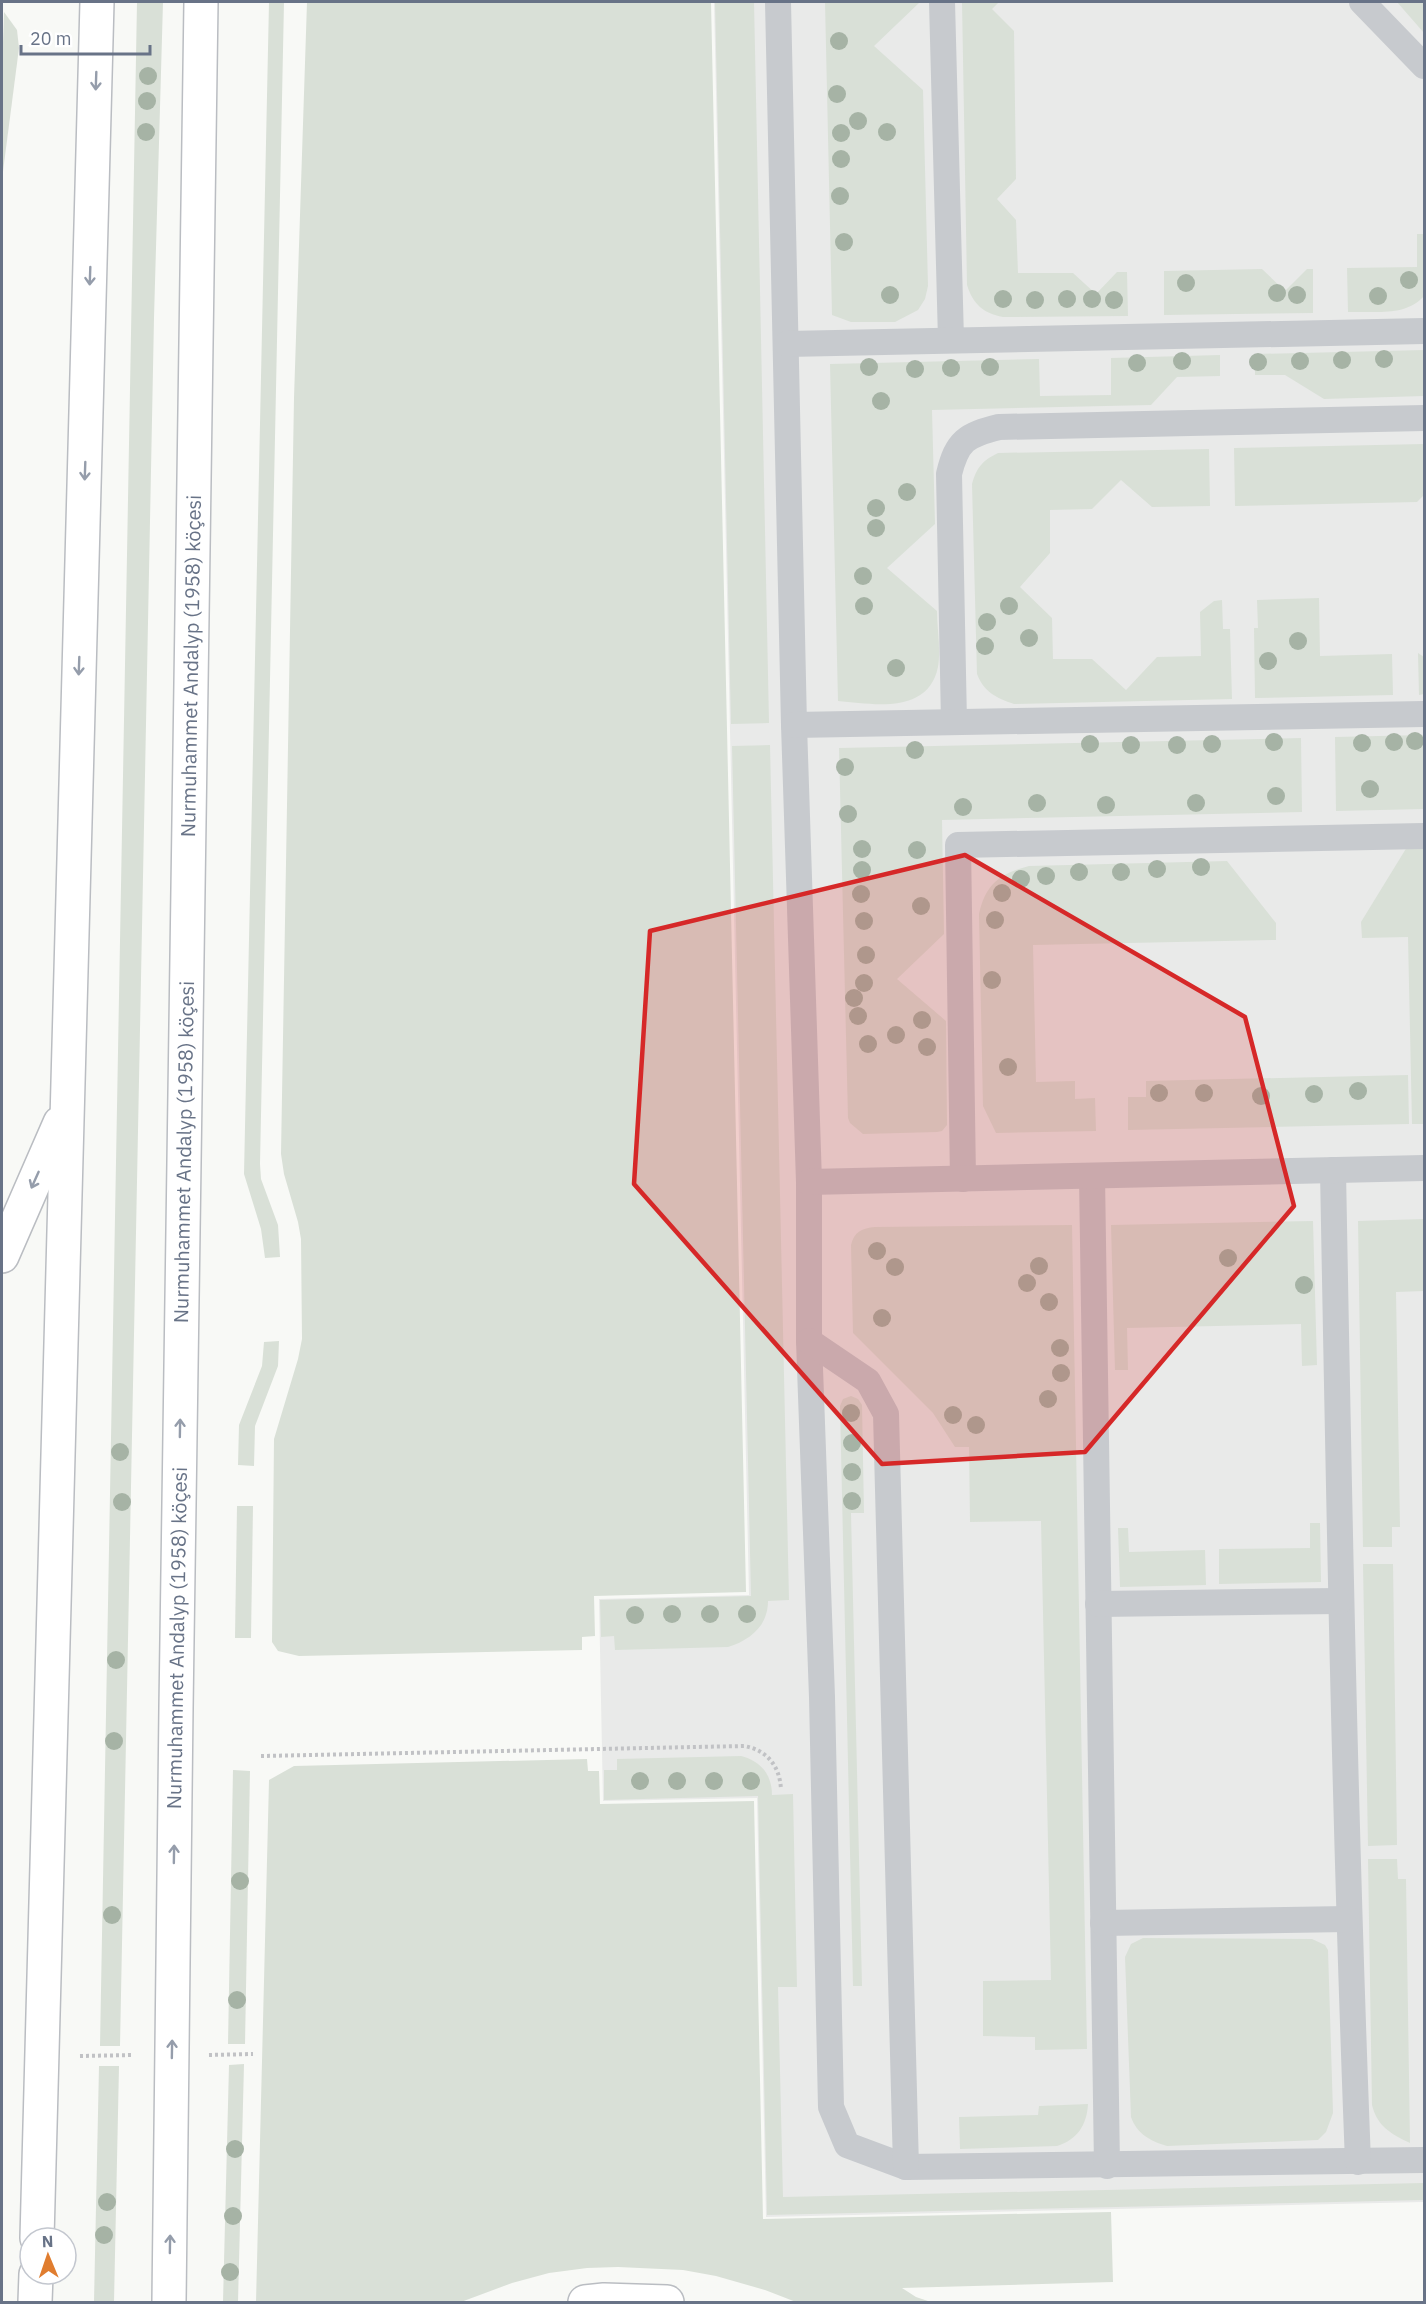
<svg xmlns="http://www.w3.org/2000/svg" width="1426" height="2304" font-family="'IBM Plex Sans',sans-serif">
<rect width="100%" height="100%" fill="#f8f9f6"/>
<path fill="#e9eae9" d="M714,2H1424V2202L766,2217L757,1798L603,1801L599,1599L749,1595Z"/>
<g fill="#d9e0d7">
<path d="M137,2H163L154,318L120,2046H100Z"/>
<path d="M269,2H284L260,1164L261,1179L278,1225L280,1257L265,1258L261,1229L244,1174Z"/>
<path d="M307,2H711L746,1592L594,1596L595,1636L582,1637V1650L299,1656L278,1651L272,1642L274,1439L298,1359L302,1339L301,1239L298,1222L284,1174L281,1154L294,398Z"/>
<path d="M715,2H754L769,723L731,724Z"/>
<path d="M825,2H920L874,46L923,90L928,286L925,299L918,310L895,322H851L832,315Z"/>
<path d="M962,2H999L992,9L1014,31L1016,179L997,199L1016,220L1018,273H1073L1096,294L1117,272H1127L1128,316L1003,317C983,313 973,304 967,285Z"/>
<path d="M1397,2H1424V33Z"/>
<path d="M4,12L17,30L19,48L2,179V73Z"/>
<path d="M1417,234H1424V296C1406,317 1374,311 1348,312L1347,268L1417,267Z"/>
<path d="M1262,269L1285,291L1307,269H1313V313L1164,315V271Z"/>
<path d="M1424,350V396L1324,399L1285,375H1255V354Z"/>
<path d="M1220,355V376L1177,377L1151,405L932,410L935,524L887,568L937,611C937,629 941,650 938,667C928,715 873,704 838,701L830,364L1039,359L1040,396L1111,395V358Z"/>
<path d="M1424,444V495L1417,502L1235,506L1234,448Z"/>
<path d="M1209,449L1210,506L1152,507L1121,480L1092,509L1050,510V553L1020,587L1052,618L1053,659H1092L1126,690L1157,657L1201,656L1200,612L1214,601L1222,600L1223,629H1230L1232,699L1014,704C996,698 984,692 977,674L972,484C977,467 982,461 998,453Z"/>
<path d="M1319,598L1320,656L1392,654L1393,695L1255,698L1254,628H1258L1257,600Z"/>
<path d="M1418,653L1424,657V694L1419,695Z"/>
<path d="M1424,735V809L1336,811L1335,737Z"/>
<path d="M1301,738L1302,812L942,820L944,934L897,979L946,1021L947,1125L942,1131L937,1132L863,1134L850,1123L848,1118L839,748Z"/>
<path d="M770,745L789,1600L768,1601C768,1626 750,1640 728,1647L615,1650L614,1636L601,1637L600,1600L751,1596L732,746Z"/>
<path d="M1424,846V1124H1412L1408,937L1362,938L1361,922L1407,847Z"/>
<path d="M1227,861L1276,923V940L1033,945L1036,1082L1075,1081V1099L1095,1098L1096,1131L996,1133L983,1106L979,914C986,884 999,874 1029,866Z"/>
<path d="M1408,1075L1409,1124L1128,1130V1097H1146V1081Z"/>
<path d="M1424,1219V1291L1396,1292L1400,1527H1392V1547H1363L1358,1221Z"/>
<path d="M1313,1221L1317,1365L1302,1366L1301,1324L1127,1328L1128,1370H1115L1111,1225Z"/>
<path d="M1072,1225L1087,2049L1035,2050V2037L983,2036V1981L1051,1980L1041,1521L970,1522L969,1447H955L933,1413L853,1333L851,1245C854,1232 862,1228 875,1227Z"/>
<path d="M279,1341L278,1366L255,1426L254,1466L238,1465L239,1425L262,1366L264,1342Z"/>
<path d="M851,1396L858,1399L862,1405L864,1513H851L862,1986H853L840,1406L843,1399Z"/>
<path d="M237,1506H253L251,1638H235Z"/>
<path d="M1310,1523H1320L1321,1582L1219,1584V1549L1310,1548Z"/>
<path d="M1118,1528H1128L1129,1552L1205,1550L1206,1585L1120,1587Z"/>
<path d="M1363,1564H1393L1397,1845L1368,1846Z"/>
<path d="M741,1756C761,1761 772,1775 772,1795L793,1794L797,1987H778L783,2197L1424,2183V2200L767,2215L758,1796L604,1800V1770H617V1759Z"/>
<path d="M587,1759L588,1771H599L600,1804L754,1801L763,2219L1111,2212L1113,2282L902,2288L916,2297L931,2302H796L765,2290L716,2276L683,2270L618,2267L587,2268L549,2273L512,2283L461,2302H256L269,1780L294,1766Z"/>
<path d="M233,1770L250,1771L245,2044H228Z"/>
<path d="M1368,1859H1397L1398,1879H1406L1410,2143C1391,2134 1377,2126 1372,2105Z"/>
<path d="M1143,1938L1312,1939L1325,1945L1328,1950L1333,2113L1326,2132L1318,2140L1167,2146C1150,2141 1137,2134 1131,2117L1125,1957L1131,1944Z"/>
<path d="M244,2064L238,2302H223L229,2065Z"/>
<path d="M99,2066H119L114,2302H94Z"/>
<path d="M1088,2104C1087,2125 1077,2140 1057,2146L960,2149L959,2117L1038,2115L1039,2106Z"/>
</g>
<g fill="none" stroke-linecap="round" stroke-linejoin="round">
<g stroke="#babdc2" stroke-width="36">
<g id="primary">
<path d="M2,1256L60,1123"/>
<path d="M37,2238L97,2"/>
<path d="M35,2302L36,2274"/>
<path d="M169,2302L176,1708L201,2"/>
<path d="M585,2302L604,2300L667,2302"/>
</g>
</g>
<g stroke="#c1c2c5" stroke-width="4" stroke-dasharray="3 3" stroke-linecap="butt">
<path d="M261,1756L744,1746C767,1750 780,1766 781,1790"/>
<path d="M209,2055L253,2054"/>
<path d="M80,2056L133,2055"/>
</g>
<g stroke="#c7cace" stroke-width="26">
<path d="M778,2L794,725L809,1182V1341L822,1697L831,2107L847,2145L906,2167L1424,2160"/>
<path d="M942,2L951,340"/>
<path d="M1362,2L1424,66"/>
<path d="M787,344L1424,331"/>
<path d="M954,722L949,474C957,441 966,435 999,427L1424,418"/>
<path d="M794,725L1424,714"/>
<path d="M1333,1170C1339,1501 1345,1831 1358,2162"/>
<path d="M1092,1176L1107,2166"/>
<path d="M963,1179L958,845L1424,836"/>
<path d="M809,1182L1424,1168"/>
<path d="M809,1341L868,1381L886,1414L906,2167"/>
<path d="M1098,1604L1340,1601"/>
<path d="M1103,1923L1348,1919"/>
</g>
<use href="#primary" stroke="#fff" stroke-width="33"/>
</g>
<g fill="#a6b3a5">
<circle cx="839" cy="41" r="9"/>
<circle cx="148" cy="76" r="9"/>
<circle cx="837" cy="94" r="9"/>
<circle cx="147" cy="101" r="9"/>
<circle cx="858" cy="121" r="9"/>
<circle cx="146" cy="132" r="9"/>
<circle cx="887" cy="132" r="9"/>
<circle cx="841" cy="133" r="9"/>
<circle cx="841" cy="159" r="9"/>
<circle cx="840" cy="196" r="9"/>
<circle cx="844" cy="242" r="9"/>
<circle cx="1409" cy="280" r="9"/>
<circle cx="1186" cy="283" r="9"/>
<circle cx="1277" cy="293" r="9"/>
<circle cx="890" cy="295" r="9"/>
<circle cx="1297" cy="295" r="9"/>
<circle cx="1378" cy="296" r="9"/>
<circle cx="1003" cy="299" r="9"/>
<circle cx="1067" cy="299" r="9"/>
<circle cx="1092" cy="299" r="9"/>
<circle cx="1035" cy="300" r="9"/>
<circle cx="1114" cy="300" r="9"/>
<circle cx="1384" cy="359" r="9"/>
<circle cx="1342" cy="360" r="9"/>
<circle cx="1182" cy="361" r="9"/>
<circle cx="1300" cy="361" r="9"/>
<circle cx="1258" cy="362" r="9"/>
<circle cx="1137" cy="363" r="9"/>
<circle cx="869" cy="367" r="9"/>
<circle cx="990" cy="367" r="9"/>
<circle cx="951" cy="368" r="9"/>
<circle cx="915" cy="369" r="9"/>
<circle cx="881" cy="401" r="9"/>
<circle cx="907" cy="492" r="9"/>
<circle cx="876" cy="508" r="9"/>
<circle cx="876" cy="528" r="9"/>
<circle cx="863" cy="576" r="9"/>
<circle cx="864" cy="606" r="9"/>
<circle cx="1009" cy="606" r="9"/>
<circle cx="987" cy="622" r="9"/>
<circle cx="1029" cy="638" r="9"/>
<circle cx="1298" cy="641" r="9"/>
<circle cx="985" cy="646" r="9"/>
<circle cx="1268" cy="661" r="9"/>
<circle cx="896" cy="668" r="9"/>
<circle cx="1415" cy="741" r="9"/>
<circle cx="1274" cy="742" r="9"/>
<circle cx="1394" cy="742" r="9"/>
<circle cx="1362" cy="743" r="9"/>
<circle cx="1090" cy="744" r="9"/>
<circle cx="1212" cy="744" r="9"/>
<circle cx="1131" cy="745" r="9"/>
<circle cx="1177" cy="745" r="9"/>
<circle cx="915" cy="750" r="9"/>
<circle cx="845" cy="767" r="9"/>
<circle cx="1370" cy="789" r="9"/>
<circle cx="1276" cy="796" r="9"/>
<circle cx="1037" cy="803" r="9"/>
<circle cx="1196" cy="803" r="9"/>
<circle cx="1106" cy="805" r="9"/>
<circle cx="963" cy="807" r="9"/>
<circle cx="848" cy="814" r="9"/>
<circle cx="862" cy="849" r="9"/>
<circle cx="917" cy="850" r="9"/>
<circle cx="1201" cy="867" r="9"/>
<circle cx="1157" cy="869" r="9"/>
<circle cx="862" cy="870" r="9"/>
<circle cx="1079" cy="872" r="9"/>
<circle cx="1121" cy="872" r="9"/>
<circle cx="1046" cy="876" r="9"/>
<circle cx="1021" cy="879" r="9"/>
<circle cx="1002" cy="893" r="9"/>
<circle cx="861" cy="894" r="9"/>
<circle cx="921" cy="906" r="9"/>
<circle cx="995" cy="920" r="9"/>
<circle cx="864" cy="921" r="9"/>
<circle cx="866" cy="955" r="9"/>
<circle cx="992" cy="980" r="9"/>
<circle cx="864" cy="983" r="9"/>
<circle cx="854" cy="998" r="9"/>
<circle cx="858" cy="1016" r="9"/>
<circle cx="922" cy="1020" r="9"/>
<circle cx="896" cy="1035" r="9"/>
<circle cx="868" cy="1044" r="9"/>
<circle cx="927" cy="1047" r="9"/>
<circle cx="1008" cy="1067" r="9"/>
<circle cx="1358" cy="1091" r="9"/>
<circle cx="1159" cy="1093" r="9"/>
<circle cx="1204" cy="1093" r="9"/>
<circle cx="1314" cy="1094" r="9"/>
<circle cx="1261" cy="1096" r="9"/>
<circle cx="877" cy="1251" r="9"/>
<circle cx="1228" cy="1258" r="9"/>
<circle cx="1039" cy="1266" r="9"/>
<circle cx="895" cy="1267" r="9"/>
<circle cx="1027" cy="1283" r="9"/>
<circle cx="1304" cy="1285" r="9"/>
<circle cx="1049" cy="1302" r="9"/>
<circle cx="882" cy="1318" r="9"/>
<circle cx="1060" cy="1348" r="9"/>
<circle cx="1061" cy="1373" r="9"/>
<circle cx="1048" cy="1399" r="9"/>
<circle cx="851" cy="1413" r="9"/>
<circle cx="953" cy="1415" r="9"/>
<circle cx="976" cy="1425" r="9"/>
<circle cx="852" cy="1443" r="9"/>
<circle cx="120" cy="1452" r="9"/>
<circle cx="852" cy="1472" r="9"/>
<circle cx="852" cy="1501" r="9"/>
<circle cx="122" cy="1502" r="9"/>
<circle cx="672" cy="1614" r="9"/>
<circle cx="710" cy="1614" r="9"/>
<circle cx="747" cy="1614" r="9"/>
<circle cx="635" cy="1615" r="9"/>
<circle cx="116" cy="1660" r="9"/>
<circle cx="114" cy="1741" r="9"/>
<circle cx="640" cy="1781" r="9"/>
<circle cx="677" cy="1781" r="9"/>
<circle cx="714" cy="1781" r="9"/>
<circle cx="751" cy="1781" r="9"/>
<circle cx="240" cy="1881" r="9"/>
<circle cx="112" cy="1915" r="9"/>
<circle cx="237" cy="2000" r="9"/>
<circle cx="235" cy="2149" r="9"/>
<circle cx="107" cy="2202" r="9"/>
<circle cx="233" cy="2216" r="9"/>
<circle cx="104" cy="2235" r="9"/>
<circle cx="230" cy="2272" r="9"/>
</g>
<defs><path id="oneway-shaft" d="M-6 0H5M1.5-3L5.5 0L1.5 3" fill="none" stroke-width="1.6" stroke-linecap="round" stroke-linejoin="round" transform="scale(1.5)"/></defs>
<g stroke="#959dab">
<use href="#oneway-shaft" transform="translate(96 81) rotate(92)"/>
<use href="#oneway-shaft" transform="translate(90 276) rotate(92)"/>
<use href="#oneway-shaft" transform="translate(85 471) rotate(92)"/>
<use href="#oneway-shaft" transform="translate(79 666) rotate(92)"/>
<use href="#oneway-shaft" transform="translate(35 1180) rotate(114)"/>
<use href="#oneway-shaft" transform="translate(180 1428) rotate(-89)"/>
<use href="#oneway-shaft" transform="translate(174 1854) rotate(-89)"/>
<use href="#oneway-shaft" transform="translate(172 2049) rotate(-89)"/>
<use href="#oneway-shaft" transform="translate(170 2244) rotate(-89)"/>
</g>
<path fill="#d62828" fill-opacity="0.2" stroke="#d62828" stroke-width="4.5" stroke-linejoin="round" d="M965,855L1245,1017L1294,1206L1085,1452L882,1464L634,1184L650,931Z"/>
<g text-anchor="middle" stroke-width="6" stroke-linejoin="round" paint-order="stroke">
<g font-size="20" fill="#687387" stroke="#fff">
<text transform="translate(191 666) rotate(-89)" y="7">Nurmuhammet Andalyp (1958) köçesi</text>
<text transform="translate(184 1152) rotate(-89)" y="7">Nurmuhammet Andalyp (1958) köçesi</text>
<text transform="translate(177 1638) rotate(-89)" y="7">Nurmuhammet Andalyp (1958) köçesi</text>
</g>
</g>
<rect width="1426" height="2304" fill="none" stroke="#687387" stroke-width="6"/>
<g transform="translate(48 2256) rotate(358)"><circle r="28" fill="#ffffff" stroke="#c3c7cf" stroke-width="1.5"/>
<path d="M0-4.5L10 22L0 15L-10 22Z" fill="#e07d2f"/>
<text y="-9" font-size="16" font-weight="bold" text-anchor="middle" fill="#687387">N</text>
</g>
<path d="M21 45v9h129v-9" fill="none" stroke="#687387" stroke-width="3"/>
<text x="30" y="45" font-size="18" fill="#687387" stroke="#ffffff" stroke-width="4.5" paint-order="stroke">20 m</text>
</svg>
